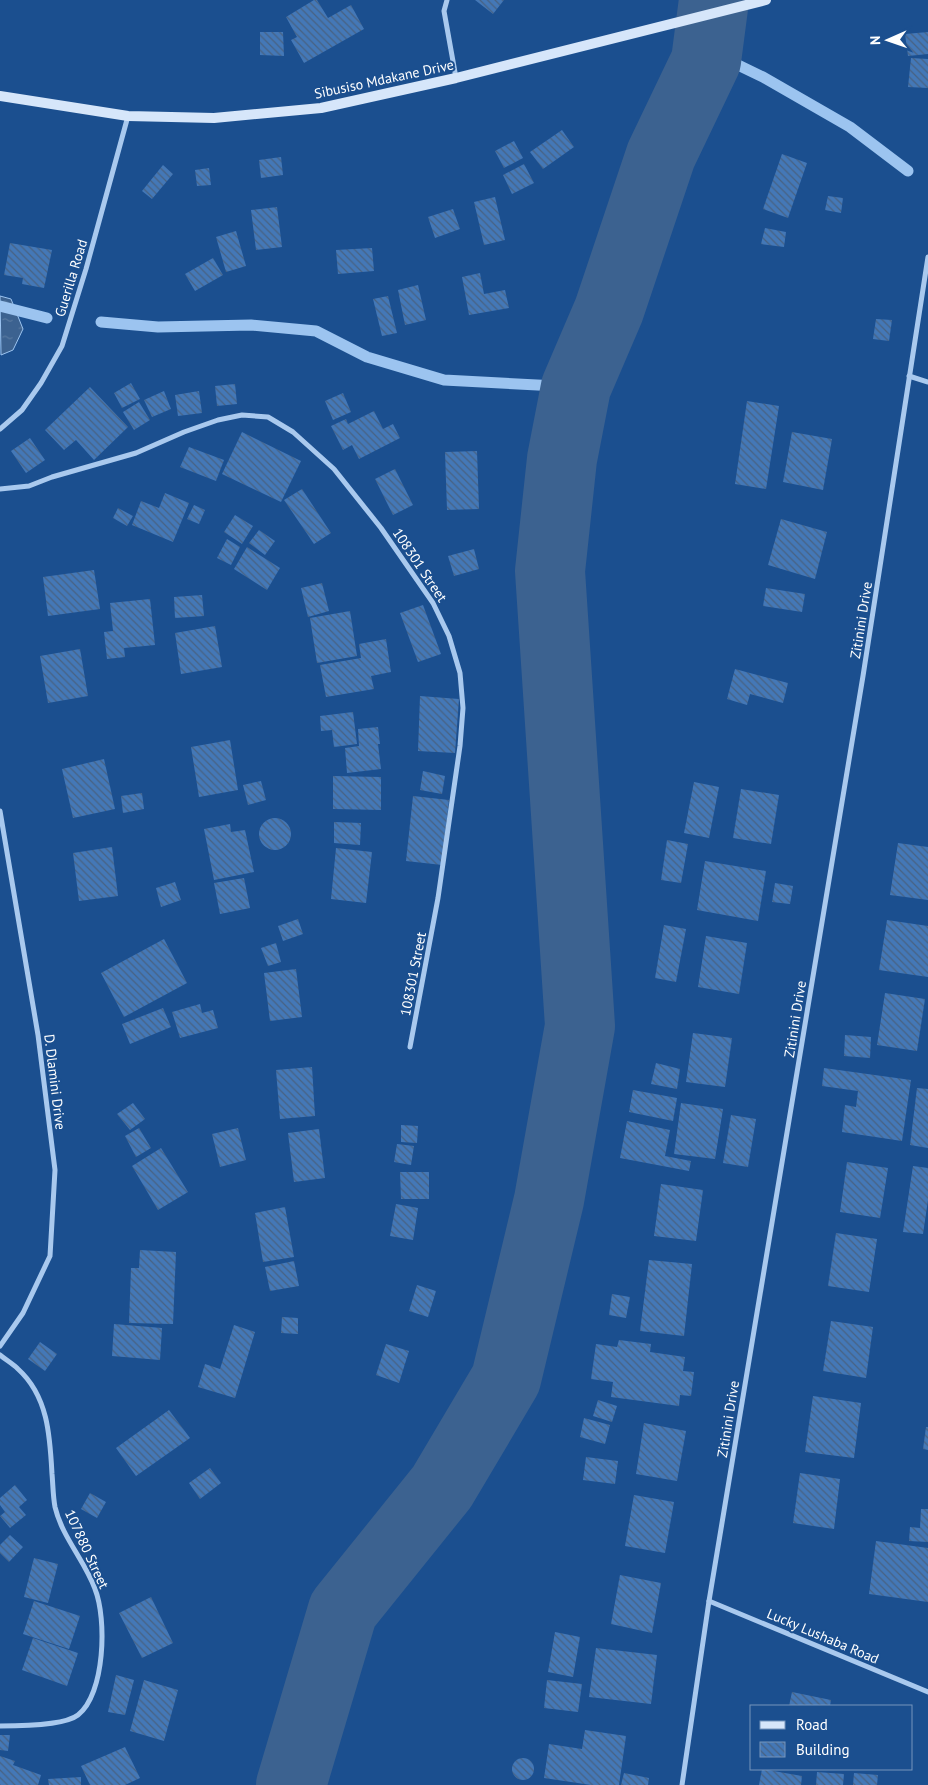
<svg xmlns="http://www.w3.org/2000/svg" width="928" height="1785" font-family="'PT Sans',sans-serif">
<defs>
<pattern id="water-ripples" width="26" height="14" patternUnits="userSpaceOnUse" patternTransform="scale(1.25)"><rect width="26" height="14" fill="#3c6290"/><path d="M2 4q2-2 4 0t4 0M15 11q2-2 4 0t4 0" fill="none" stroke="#597aa1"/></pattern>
<pattern id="building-back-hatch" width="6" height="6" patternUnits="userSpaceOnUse" patternTransform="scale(1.25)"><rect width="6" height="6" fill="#4478b7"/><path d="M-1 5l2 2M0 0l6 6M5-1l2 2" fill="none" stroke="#486282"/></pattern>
</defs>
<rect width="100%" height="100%" fill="#1b4f8f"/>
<path fill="url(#water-ripples)" stroke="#9cc4f0" d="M0,296L11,299L23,329L13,350L1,355Z"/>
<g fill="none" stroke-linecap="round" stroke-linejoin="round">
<g stroke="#9cc4f0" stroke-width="11">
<path d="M707,50L763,77L850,127L908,171"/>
<path d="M0,306L47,318"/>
<path d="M101,322L158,327L251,325L316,331L367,357L444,380L576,387"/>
</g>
<path stroke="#3c6290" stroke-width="70" d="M291,1785L343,1610L442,1487L506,1379L549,1200L580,1026L550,571L562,459L576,387L609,310L661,155L706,61L714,0"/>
</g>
<g fill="url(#building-back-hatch)">
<path d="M314,0H317L328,18L351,5L364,29L304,63L291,40L297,37L286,17Z"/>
<path d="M475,0H504L493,14Z"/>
<path d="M260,32H283L284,56L260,55Z"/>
<path d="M928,32V54L908,56L905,34Z"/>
<path d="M911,58L928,59V88L908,87Z"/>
<path d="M562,130L574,147L543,169L530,152Z"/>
<path d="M514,141L523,158L504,168L495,151Z"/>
<path d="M782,154L807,163L788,218L763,209Z"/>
<path d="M281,157L283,175L261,178L259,160Z"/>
<path d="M524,164L534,183L512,194L503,175Z"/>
<path d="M163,165L173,174L152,199L142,191Z"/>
<path d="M209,168L211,185L197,186L195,170Z"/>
<path d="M828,196L843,198L841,213L825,210Z"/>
<path d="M495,197L505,240L484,245L474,202Z"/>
<path d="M277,207L282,247L256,250L251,210Z"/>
<path d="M453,209L460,229L435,238L428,217Z"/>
<path d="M765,228L786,232L784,247L761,244Z"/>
<path d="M236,231L246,266L226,272L216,237Z"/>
<path d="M10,243L52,250L44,288L22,284L23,278L4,275Z"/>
<path d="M372,248L374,271L338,274L336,250Z"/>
<path d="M213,258L223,275L195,291L185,274Z"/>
<path d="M480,273L484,294L505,290L509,308L469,315L462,277Z"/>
<path d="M418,285L426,320L405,325L398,290Z"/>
<path d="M388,296L397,333L382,336L373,299Z"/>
<path d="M876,319L892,320L889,341L873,339Z"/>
<path d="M131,383L140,399L122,408L114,393Z"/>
<path d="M235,384L237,404L217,406L215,386Z"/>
<path d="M90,387L128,427L94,460L76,440L64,450L45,430Z"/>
<path d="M164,391L171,409L152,417L144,400Z"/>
<path d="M199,391L202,413L178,416L175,395Z"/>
<path d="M343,393L351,412L333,420L325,401Z"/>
<path d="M747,401L779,406L766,489L735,484Z"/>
<path d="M139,402L150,420L134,430L123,412Z"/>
<path d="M374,411L383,429L393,424L400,438L359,459L352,445L343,450L331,426L346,419L348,424Z"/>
<path d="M242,432L301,461L281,502L222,474Z"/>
<path d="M792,432L832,439L823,490L783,482Z"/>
<path d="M30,438L45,460L26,473L11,451Z"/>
<path d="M189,447L224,460L216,481L180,467Z"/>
<path d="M477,451L479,509L447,510L445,452Z"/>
<path d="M395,469L413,505L393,515L375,479Z"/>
<path d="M302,489L331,533L314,544L284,500Z"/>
<path d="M165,493L189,503L173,542L132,525L141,501L159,508Z"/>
<path d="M194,505L205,510L199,524L187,519Z"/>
<path d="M118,508L133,516L127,526L113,518Z"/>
<path d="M235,515L253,526L242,544L224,532Z"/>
<path d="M781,519L827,532L815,579L768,565Z"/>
<path d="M259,530L275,541L265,555L249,543Z"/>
<path d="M227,539L240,547L231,565L217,558Z"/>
<path d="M247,547L280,568L267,590L234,569Z"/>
<path d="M474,549L479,569L454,576L448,556Z"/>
<path d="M94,570L100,609L48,616L43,577Z"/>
<path d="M322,583L329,611L308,617L301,588Z"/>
<path d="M766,588L805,594L802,612L763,606Z"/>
<path d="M202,595L204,616L175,618L174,597Z"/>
<path d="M150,599L155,645L124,648L125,657L107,659L104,632L113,631L110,603Z"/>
<path d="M423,605L441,654L418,662L400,613Z"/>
<path d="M350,611L357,656L317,663L310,618Z"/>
<path d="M215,626L222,667L181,674L175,633Z"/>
<path d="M386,639L391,672L371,676L374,689L326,697L320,665L361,658L359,644Z"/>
<path d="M80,649L88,696L48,703L40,656Z"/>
<path d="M735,669L788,683L783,703L750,694L747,705L727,699Z"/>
<path d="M420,696L459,699L455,753L418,751Z"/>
<path d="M353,712L357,744L334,747L332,730L321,731L320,716Z"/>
<path d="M378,727L380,744H378L381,769L347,773L345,748L359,746L358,729Z"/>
<path d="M230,740L238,790L199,797L191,747Z"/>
<path d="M104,759L115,809L73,818L62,769Z"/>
<path d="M423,771L445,776L442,794L420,790Z"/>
<path d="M333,776L381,777V810L333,809Z"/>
<path d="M261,781L266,800L248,805L243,785Z"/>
<path d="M694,782L719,787L709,838L684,833Z"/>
<path d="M741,789L779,795L771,844L733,838Z"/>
<path d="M142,793L144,809L123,813L121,796Z"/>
<path d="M413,796L449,800L442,865L406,861Z"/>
<circle cx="275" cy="834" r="16"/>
<path d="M334,822L361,823L360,845L334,843Z"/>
<path d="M230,824L231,832L245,830L254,872L214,880L204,829Z"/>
<path d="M667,840L688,844L681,883L661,880Z"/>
<path d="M898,843L928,847V900L890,895Z"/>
<path d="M112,847L118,896L79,901L73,853Z"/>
<path d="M336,848L372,852L366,903L331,899Z"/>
<path d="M705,861L766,871L758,921L697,910Z"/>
<path d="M244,878L250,908L220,914L214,883Z"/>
<path d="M175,882L181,900L161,907L156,888Z"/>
<path d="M775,883L793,886L790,904L772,902Z"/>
<path d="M298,919L303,934L283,941L278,926Z"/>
<path d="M887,920L928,926V977L879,970Z"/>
<path d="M664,925L686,929L676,982L655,978Z"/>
<path d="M706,936L747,943L739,994L698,987Z"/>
<path d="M164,939L187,983L124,1017L101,973Z"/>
<path d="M276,943L281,962L268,966L261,948Z"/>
<path d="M296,969L302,1017L270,1021L264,973Z"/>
<path d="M885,993L925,999L917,1051L877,1045Z"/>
<path d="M200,1004L202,1013L213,1010L218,1028L180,1038L172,1012Z"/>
<path d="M163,1008L171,1027L130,1044L122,1024Z"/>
<path d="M693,1033L732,1038L725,1087L686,1082Z"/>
<path d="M845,1035L871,1037L870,1058L844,1056Z"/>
<path d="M656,1063L680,1069L677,1089L651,1084Z"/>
<path d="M312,1067L315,1116L280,1119L276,1070Z"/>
<path d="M824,1068L911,1080L902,1141L842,1132L845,1105L856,1107L858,1091L822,1086Z"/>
<path d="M917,1088L928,1089V1148L910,1145Z"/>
<path d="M633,1090L677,1098L673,1121L629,1112Z"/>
<path d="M133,1103L145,1119L130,1130L117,1114Z"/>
<path d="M681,1103L723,1109L715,1159L674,1154Z"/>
<path d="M731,1115L756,1119L748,1167L723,1163Z"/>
<path d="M627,1121L670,1130L665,1156L691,1161L689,1171L620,1158Z"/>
<path d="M401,1125L418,1126L417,1143L401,1142Z"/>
<path d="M139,1128L151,1148L136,1157L125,1136Z"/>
<path d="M238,1128L246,1160L220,1167L212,1134Z"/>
<path d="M319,1129L325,1178L294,1182L288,1133Z"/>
<path d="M397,1144L414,1146L411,1165L394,1162Z"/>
<path d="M161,1148L188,1192L158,1210L132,1166Z"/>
<path d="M847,1162L888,1168L880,1218L840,1212Z"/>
<path d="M913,1166L928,1168V1200L923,1234L903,1232Z"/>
<path d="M400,1172H429V1199H401Z"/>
<path d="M661,1184L703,1190L696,1241L654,1236Z"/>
<path d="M396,1204L418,1208L413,1240L390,1236Z"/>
<path d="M285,1207L294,1257L263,1262L255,1213Z"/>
<path d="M836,1233L877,1239L869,1292L828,1286Z"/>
<path d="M140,1250L176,1252L173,1324L129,1323L131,1268H139Z"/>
<path d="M649,1260L692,1264L684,1336L640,1331Z"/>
<path d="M294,1261L299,1286L270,1291L265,1267Z"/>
<path d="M417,1285L436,1291L428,1317L409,1311Z"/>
<path d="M612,1294L630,1297L626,1318L609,1315Z"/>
<path d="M282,1317L298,1318V1334L281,1333Z"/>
<path d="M831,1321L873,1327L866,1378L823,1371Z"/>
<path d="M114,1324L162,1328L160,1360L112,1356Z"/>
<path d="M234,1325L255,1332L235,1398L198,1387L205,1364L220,1369Z"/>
<path d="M619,1340L651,1344L650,1352L685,1357L683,1371L694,1372L691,1396L680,1395L679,1406L611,1397L613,1382L591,1379L596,1344L617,1347Z"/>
<path d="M40,1342L57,1354L45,1371L28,1359Z"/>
<path d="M386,1344L409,1351L399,1383L376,1375Z"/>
<path d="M813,1396L861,1403L854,1458L805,1452Z"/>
<path d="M598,1400L617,1406L612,1422L593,1416Z"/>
<path d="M169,1410L190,1438L136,1476L116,1448Z"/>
<path d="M584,1418L610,1425L605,1444L580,1437Z"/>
<path d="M644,1423L686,1431L677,1481L636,1474Z"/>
<path d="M926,1427H928V1450L923,1449Z"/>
<path d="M586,1457L618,1461L615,1484L583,1480Z"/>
<path d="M210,1468L221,1483L200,1499L189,1483Z"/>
<path d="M800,1473L840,1479L834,1529L793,1523Z"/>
<path d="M15,1485L27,1500L19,1507L26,1515L10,1528L0,1516L5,1512L0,1505V1498Z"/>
<path d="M90,1493L106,1502L97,1518L81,1509Z"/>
<path d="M634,1495L674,1502L665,1553L625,1546Z"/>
<path d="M921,1509H928V1542L909,1541L910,1527L920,1528Z"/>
<path d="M10,1535L23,1547L9,1562L0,1553V1545Z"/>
<path d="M876,1541L928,1548V1602L869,1594Z"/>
<path d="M34,1558L58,1564L48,1603L24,1597Z"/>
<path d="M620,1575L661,1583L652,1633L611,1624Z"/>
<path d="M151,1597L173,1643L142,1658L119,1613Z"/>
<path d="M34,1601L80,1616L69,1649L23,1634Z"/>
<path d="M555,1632L580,1637L573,1677L548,1672Z"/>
<path d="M33,1638L78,1653L67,1686L22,1670Z"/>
<path d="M596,1648L657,1655L651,1704L589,1697Z"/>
<path d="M116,1675L134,1680L125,1715L108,1712Z"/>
<path d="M144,1680L178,1690L164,1741L130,1731Z"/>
<path d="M547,1680L582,1684L578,1712L544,1708Z"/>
<path d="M792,1692L831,1700L830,1706H789Z"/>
<path d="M585,1730L626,1736L619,1785H591L544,1778L549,1744L582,1749Z"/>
<path d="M0,1735H10L8,1751L0,1750Z"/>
<path d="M125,1747L140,1778L125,1785H90L81,1766Z"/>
<path d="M0,1756L15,1761L13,1765L41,1775L38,1785H0Z"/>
<circle cx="523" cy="1769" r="11"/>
<path d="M762,1769L802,1776L801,1785H759Z"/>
<path d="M817,1772L844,1774L843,1785H816Z"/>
<path d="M624,1773L649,1778L648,1785H621Z"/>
<path d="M854,1773L878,1775L877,1785H853Z"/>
<path d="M81,1777V1785H49L48,1779Z"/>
</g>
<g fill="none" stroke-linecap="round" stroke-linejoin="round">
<g stroke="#a9c9ee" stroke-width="5">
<path d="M447,0L444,11L456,78"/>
<path d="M909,376L928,382"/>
<path d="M0,429L22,410L41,383L62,346L86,269L128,116"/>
<path d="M0,489L29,486L52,477L136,453L184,432L218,420L242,415L268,417L293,432L334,469L381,528L433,603L449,636L460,673L463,708L460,746L438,898L410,1047"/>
<path d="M0,811L38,1035L55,1170L50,1256L23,1313L0,1346"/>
<path d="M0,1355C6,1360 13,1364 18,1369C48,1396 50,1436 52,1474C53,1485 53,1497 55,1507C62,1537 85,1561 95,1589C107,1619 105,1694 78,1715C64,1726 18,1726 0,1726"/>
<path d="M709,1601L928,1692"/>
<path d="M682,1785L709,1601L863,676L928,257"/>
</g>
<path stroke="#d6e6fa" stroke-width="10" d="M0,96L128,116L214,118L321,108L456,78L766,0"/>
</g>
<g text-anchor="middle" stroke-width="4" stroke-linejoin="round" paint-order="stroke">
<g font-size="14" fill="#fff" stroke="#1b4f8f">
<text transform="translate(384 79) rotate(-12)" y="5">Sibusiso Mdakane Drive</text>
<text transform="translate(71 278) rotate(-73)" y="5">Guerilla Road</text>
<text transform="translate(420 565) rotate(56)" y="5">108301 Street</text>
<text transform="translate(861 620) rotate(-81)" y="5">Zitinini Drive</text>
<text transform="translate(413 974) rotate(-79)" y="5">108301 Street</text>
<text transform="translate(795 1019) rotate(-81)" y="5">Zitinini Drive</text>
<text transform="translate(55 1082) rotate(83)" y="5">D. Dlamini Drive</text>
<text transform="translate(728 1419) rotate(-81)" y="5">Zitinini Drive</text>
<text transform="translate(87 1549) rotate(65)" y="5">107880 Street</text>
<text transform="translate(823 1636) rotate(23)" y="5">Lucky Lushaba Road</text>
</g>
</g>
<rect x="750" y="1705" width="162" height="65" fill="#1b4f8f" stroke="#7695bc"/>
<rect x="760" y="1721" width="25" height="8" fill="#d6e6fa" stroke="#7695bc"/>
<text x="796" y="1730" font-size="15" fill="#ffffff">Road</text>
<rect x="760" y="1742" width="25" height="15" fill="url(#building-back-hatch)" stroke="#7695bc"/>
<text x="796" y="1755" font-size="15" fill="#ffffff">Building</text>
<g transform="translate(888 40) rotate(268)" stroke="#1b4f8f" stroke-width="4" paint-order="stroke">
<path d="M0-4L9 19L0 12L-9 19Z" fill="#ffffff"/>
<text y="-8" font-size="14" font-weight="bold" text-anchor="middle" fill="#ffffff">N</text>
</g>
</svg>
